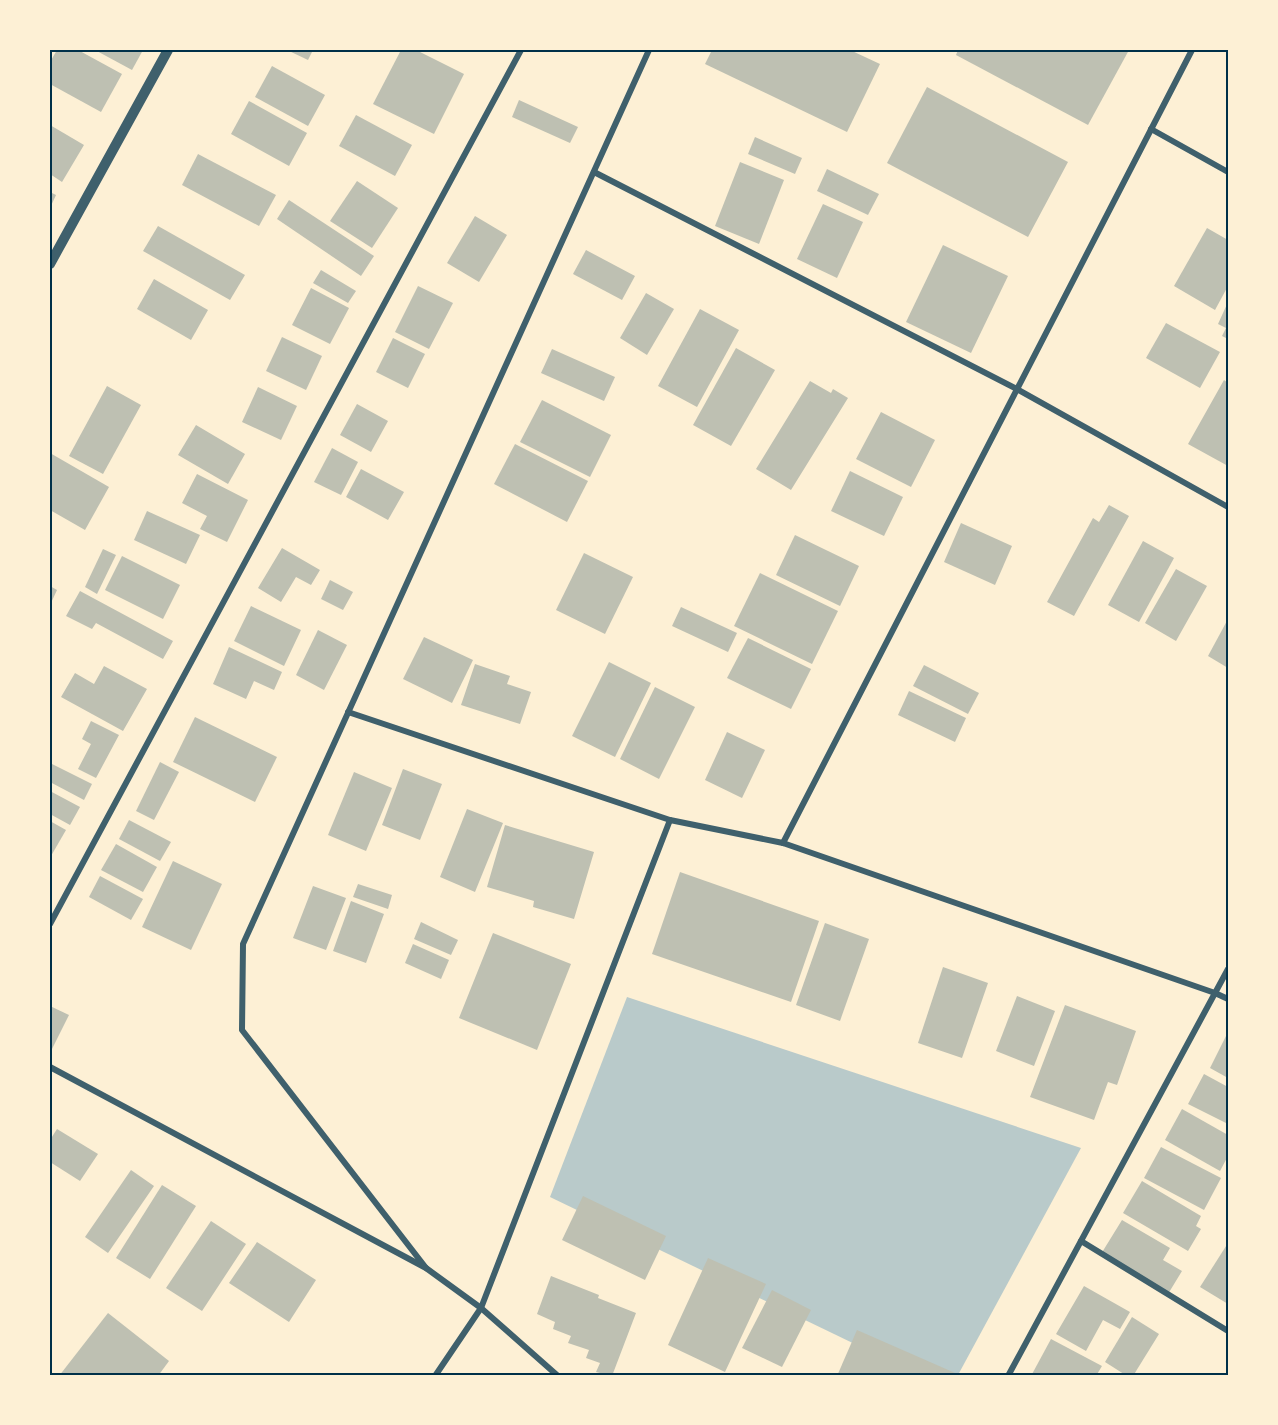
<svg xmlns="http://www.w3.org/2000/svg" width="1278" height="1425" font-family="'Space Grotesk',sans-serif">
<rect width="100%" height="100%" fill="#fdf0d5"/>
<path fill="#b9caca" d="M627,997L1081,1148L958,1375H919L550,1197Z"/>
<g fill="#bec0b2">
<path d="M57,50H78L122,74L101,112L50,84V62Z"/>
<path d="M95,50H143L132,70Z"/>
<path d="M287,50H313L308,60Z"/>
<path d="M401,50H416L464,74L434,134L373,104Z"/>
<path d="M712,50H850L880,64L847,132L705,64Z"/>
<path d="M958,50H1129L1088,125L956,55Z"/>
<path d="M272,66L325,95L308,126L255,97Z"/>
<path d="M927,87L1068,162L1028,237L887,163Z"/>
<path d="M519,100L578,127L570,143L512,117Z"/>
<path d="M249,101L307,133L289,166L231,134Z"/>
<path d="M356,115L412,145L395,176L339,146Z"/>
<path d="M50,125L84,145L62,182L50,174Z"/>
<path d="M755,137L802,158L795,174L748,154Z"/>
<path d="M198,154L276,195L259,226L182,185Z"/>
<path d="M740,162L784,180L759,244L715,226Z"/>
<path d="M827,169L879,194L868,215L817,191Z"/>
<path d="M357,181L398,208L372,248L330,221Z"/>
<path d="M50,192L56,195L50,208Z"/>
<path d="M289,200L374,256L361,276L277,219Z"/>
<path d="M823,204L863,222L837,278L797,259Z"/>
<path d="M475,216L507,235L479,282L447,263Z"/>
<path d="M158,226L245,275L230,300L143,251Z"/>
<path d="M1207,228L1228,240V286L1215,310L1174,286Z"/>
<path d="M943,245L1008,276L971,353L906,322Z"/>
<path d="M586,250L635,276L622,300L573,274Z"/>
<path d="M321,270L356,291L348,303L313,283Z"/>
<path d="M154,279L208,310L191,340L137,309Z"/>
<path d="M418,286L453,303L429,349L395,332Z"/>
<path d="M311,288L349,308L330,344L292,325Z"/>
<path d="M646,293L674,309L647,355L620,338Z"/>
<path d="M1228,302V339L1222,336L1226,328L1218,324Z"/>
<path d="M700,309L739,330L697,407L658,386Z"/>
<path d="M1166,323L1220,352L1200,388L1146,358Z"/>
<path d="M282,337L322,356L306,390L266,371Z"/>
<path d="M393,338L425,354L408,388L376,372Z"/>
<path d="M736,348L775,370L731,446L693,425Z"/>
<path d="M552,349L615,377L604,401L541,373Z"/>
<path d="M1224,380L1228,383V466L1188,444Z"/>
<path d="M810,381L831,393L833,389L848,398L791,490L756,469Z"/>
<path d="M107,386L141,405L103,474L69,456Z"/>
<path d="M258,387L297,406L281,440L242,422Z"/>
<path d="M542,400L611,435L590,477L520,442Z"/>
<path d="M357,404L388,421L371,452L340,435Z"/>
<path d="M881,412L935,440L911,487L856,459Z"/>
<path d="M196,425L245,454L228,484L178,455Z"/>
<path d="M515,444L588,481L567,522L494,484Z"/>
<path d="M332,448L358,462L341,495L314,482Z"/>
<path d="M50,453L109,487L85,530L50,510Z"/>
<path d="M361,469L404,492L388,520L346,497Z"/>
<path d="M850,471L903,497L884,536L831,511Z"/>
<path d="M197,474L248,500L227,542L200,529L207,516L182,503Z"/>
<path d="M1109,505L1129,516L1074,616L1047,602L1093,518L1099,522Z"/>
<path d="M147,511L200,535L186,564L134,540Z"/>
<path d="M961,523L1012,546L995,585L944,562Z"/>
<path d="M795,535L859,566L840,606L776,575Z"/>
<path d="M1143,541L1174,558L1139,622L1108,605Z"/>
<path d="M282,548L320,570L311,585L296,577L281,602L258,588Z"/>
<path d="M103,549L116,555L97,594L85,587Z"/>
<path d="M584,553L633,577L605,634L556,610Z"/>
<path d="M122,556L180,585L163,619L105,590Z"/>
<path d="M1176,569L1207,586L1176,641L1145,623Z"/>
<path d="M760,573L838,611L812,664L734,626Z"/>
<path d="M330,580L353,592L343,610L321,599Z"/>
<path d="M50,586L57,590L50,605Z"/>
<path d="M80,591L173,641L163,659L96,623L92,629L66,616Z"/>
<path d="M251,606L301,630L284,666L234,641Z"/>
<path d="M681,607L737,633L728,652L672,626Z"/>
<path d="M1228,619V668L1208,656Z"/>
<path d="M318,630L347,645L324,690L296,675Z"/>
<path d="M424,637L473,660L452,703L403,679Z"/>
<path d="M748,638L811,669L791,709L727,678Z"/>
<path d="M229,647L282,672L274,690L254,681L246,699L213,684Z"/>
<path d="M609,662L651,683L615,757L572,736Z"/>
<path d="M475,664L510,676L507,684L531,692L520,724L461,705Z"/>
<path d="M924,665L979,693L968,714L913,686Z"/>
<path d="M104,666L147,689L123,731L61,697L75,673L94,684Z"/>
<path d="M655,687L695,707L659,779L620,759Z"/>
<path d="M909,691L966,718L955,742L898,715Z"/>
<path d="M195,717L277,757L255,802L173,762Z"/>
<path d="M91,721L119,735L96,778L78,769L91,744L82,739Z"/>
<path d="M727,732L765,750L742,798L705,780Z"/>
<path d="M160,762L179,772L154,820L136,811Z"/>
<path d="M50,763L92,784L84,800L50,782Z"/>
<path d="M403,769L442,784L420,840L382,825Z"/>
<path d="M354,772L392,788L366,851L328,835Z"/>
<path d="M50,791L80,807L70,825L50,814Z"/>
<path d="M467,809L503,823L475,892L440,877Z"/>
<path d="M129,820L171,842L160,861L119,839Z"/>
<path d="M50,821L66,830L51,856L50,855Z"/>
<path d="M505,825L594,852L574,919L533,907L534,901L487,887Z"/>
<path d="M116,844L157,867L143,892L101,870Z"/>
<path d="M173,861L222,884L191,950L142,927Z"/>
<path d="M680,872L819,921L791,1002L652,954Z"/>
<path d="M100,876L143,899L131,920L89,897Z"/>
<path d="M358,884L392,895L388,909L353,897Z"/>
<path d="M313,886L346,898L326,950L293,938Z"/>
<path d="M351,901L384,914L366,963L333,951Z"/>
<path d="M421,922L458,940L451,955L414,939Z"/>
<path d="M825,923L869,939L840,1021L796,1005Z"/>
<path d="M493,933L571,964L537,1050L459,1018Z"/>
<path d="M413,944L449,960L441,979L405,963Z"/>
<path d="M943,967L988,983L962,1058L918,1043Z"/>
<path d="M1017,996L1055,1011L1034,1066L996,1051Z"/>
<path d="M1065,1005L1136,1031L1117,1085L1108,1082L1094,1120L1030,1097Z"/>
<path d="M50,1006L69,1015L50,1053Z"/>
<path d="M1228,1032V1078L1210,1068Z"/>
<path d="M1204,1074L1228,1087V1124L1188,1104Z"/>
<path d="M1182,1109L1228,1135V1156L1220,1171L1165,1140Z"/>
<path d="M57,1129L98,1154L80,1181L50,1162V1140Z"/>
<path d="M1161,1147L1221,1178L1204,1210L1144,1178Z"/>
<path d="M131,1170L154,1186L108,1253L85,1237Z"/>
<path d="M1142,1181L1201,1216L1196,1226L1201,1229L1188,1251L1123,1213Z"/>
<path d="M162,1185L196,1206L150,1279L116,1258Z"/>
<path d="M583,1196L666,1236L645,1280L562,1240Z"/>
<path d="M1122,1220L1170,1248L1163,1260L1182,1271L1168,1294L1101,1254Z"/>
<path d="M211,1221L246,1244L202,1311L166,1288Z"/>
<path d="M257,1242L316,1280L289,1322L229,1283Z"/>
<path d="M1228,1243V1304L1200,1287Z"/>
<path d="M708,1258L766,1284L725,1372L668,1345Z"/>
<path d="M551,1276L599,1295L598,1298L636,1313L612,1376L596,1372L600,1363L586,1358L589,1350L568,1343L571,1336L553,1329L555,1322L537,1314Z"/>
<path d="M1084,1286L1130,1312L1120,1329L1103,1320L1086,1351L1056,1334Z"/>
<path d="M772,1290L811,1310L782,1367L742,1348Z"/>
<path d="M108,1313L169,1361L158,1376H59Z"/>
<path d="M1132,1317L1159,1334L1133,1376H1127L1105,1362Z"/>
<path d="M857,1330L962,1376H837Z"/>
<path d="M1051,1339L1102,1366L1096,1376H1031Z"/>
</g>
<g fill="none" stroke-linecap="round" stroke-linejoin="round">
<g stroke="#3f606c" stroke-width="6">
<path d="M1151,129L1228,172"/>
<path d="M594,172L1017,389L1228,507"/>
<path d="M348,712L670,820L783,843L1215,993L1228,999"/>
<path d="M783,843L1192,50"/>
<path d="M50,924L521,50"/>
<path d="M50,1067L426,1268L481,1308L558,1376"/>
<path d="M1081,1241L1228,1331"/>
<path d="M426,1268L242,1030L243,944L649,50"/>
<path d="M435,1376L481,1308L670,820"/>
<path d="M1008,1376L1228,969"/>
</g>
<path stroke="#3f606c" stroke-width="10" d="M50,264L168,50"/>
</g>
<rect width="1278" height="1425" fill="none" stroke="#fdf0d5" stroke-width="102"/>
<rect x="51" y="51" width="1176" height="1323" fill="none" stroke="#003049" stroke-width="2"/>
</svg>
